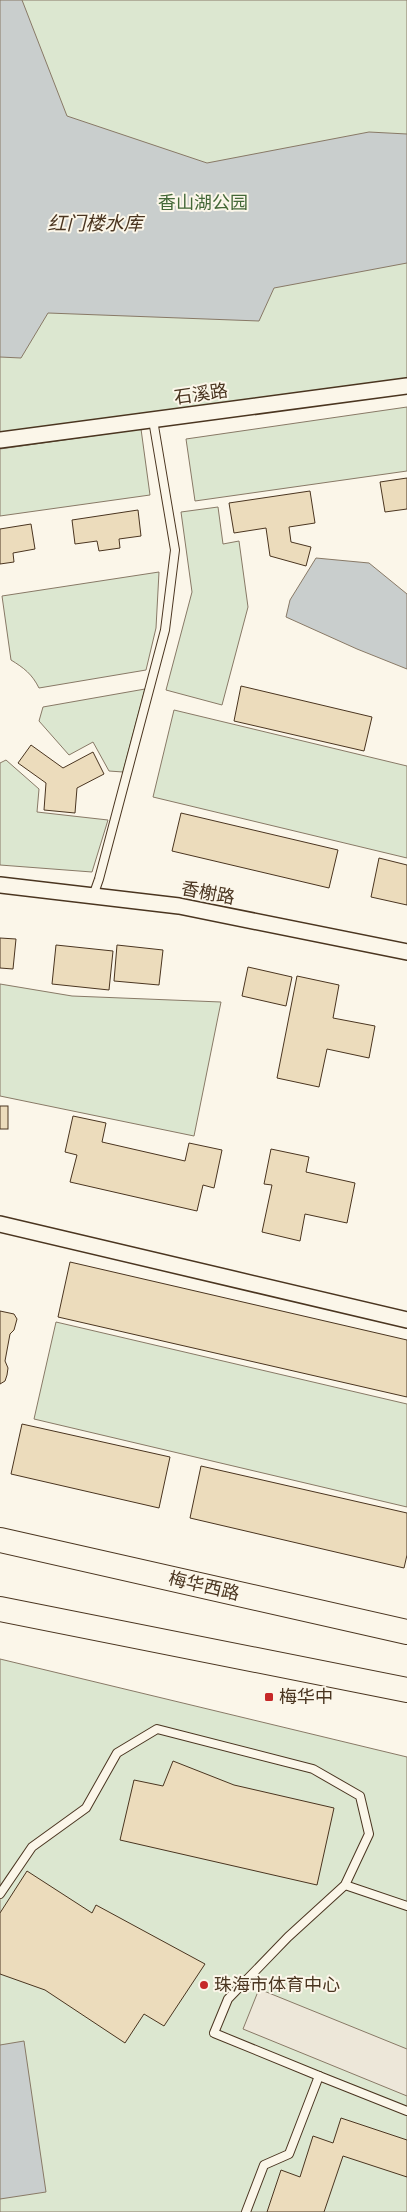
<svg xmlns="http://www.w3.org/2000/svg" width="407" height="2212" font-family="'DM Sans','Noto Sans SC',sans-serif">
<rect width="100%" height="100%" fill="#fbf6e9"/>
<g fill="#dce7d0" stroke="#887966">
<path d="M0,0H407V386L0,439Z"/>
<path d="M407,407V471L195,501L186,439Z"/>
<path d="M141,429L150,495L0,516V449Z"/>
<path d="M218,507L223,544L239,541L248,607L222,705L166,690L192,592L181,512Z"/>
<path d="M159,572L156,628L146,670L39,688C32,674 24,668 11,660L2,596Z"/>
<path d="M145,689L123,772L109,771L93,742L69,755L39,721L43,707Z"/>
<path d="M174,710L407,766V858L153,797Z"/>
<path d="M6,760L39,789L37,812L108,820L92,872L0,865V763Z"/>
<path d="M0,984L72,996L221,1002L194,1136L0,1096Z"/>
<path d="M56,1322L407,1404V1507L34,1419Z"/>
<path d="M0,1659L407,1757V2212H0Z"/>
</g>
<path fill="#ede7d9" stroke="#887966" d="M259,1989L407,2049V2096L243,2029Z"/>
<g fill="#c9cecd" stroke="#887966">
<path d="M0,0H22L67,116L207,163L369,132L407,134V263L274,288L259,321L48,313L21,358L0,357Z"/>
<path d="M316,558L369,563L407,594V669L357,649L286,617L290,600Z"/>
<path d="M24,2041L46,2192L0,2199V2045Z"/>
</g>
<g fill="#ecdcbc" stroke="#4a3520">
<path d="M407,478V509L385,512L380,482Z"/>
<path d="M310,491L315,523L289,527L291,542L311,547L306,566L270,556L266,528L234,533L229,503Z"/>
<path d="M138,510L141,536L119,539L120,548L99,551L97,541L75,544L72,520Z"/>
<path d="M31,524L35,549L13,553L14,562L0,564V529Z"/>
<path d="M241,686L372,717L364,751L234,721Z"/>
<path d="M31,745L63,768L93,752L104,774L77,788L75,813L44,810L46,783L18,763Z"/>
<path d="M181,813L338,850L329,888L172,851Z"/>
<path d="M379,858L407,865V905L371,897Z"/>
<path d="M0,938L16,939L13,969L0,968Z"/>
<path d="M56,945L113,951L109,990L52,984Z"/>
<path d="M117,945L163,950L159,985L114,981Z"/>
<path d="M248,967L292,977L286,1006L242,996Z"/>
<path d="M297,976L339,985L333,1018L375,1026L369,1058L327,1049L319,1087L277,1078Z"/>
<rect x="0" y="1106" width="8" height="23"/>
<path d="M73,1116L106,1123L102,1142L185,1161L189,1143L222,1150L214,1188L203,1185L197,1211L70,1182L77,1155L65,1152Z"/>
<path d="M271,1149L309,1157L306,1172L355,1183L347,1223L305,1214L300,1241L262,1232L272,1185L264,1184Z"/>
<path d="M70,1262L407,1340V1397L58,1317Z"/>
<path d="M0,1311L14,1314L17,1319L14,1330L10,1334L5,1361L8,1368L7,1375L5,1381L0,1384Z"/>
<path d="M22,1424L170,1457L159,1508L11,1474Z"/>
<path d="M201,1466L407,1513V1555L404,1568L190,1518Z"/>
<path d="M173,1761L234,1785L334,1808L317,1885L120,1840L134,1780L163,1786Z"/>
<path d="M27,1871L92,1913L96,1905L205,1964L164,2026L144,2014L125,2043L45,1990L0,1974V1913Z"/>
<path d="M341,2118L407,2140V2177L343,2156L324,2212H267L281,2170L300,2177L313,2136L333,2143Z"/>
</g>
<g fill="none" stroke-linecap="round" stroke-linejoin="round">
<g stroke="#4a3520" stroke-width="10">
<g id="service">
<path d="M93,896L99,879L165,630L175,550L153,420"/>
<path d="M345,1885L407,1906"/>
<path d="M0,1894L32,1847L86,1808L117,1753L157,1729L313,1769L360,1796L369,1834L345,1885L288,1937L228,1999L214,2033L319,2076"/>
<path d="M246,2212L264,2165L289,2154L319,2076L407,2111"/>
</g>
</g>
<g stroke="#4a3520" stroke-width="18">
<g id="minor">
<path d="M0,440L407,386"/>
<path d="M0,885L179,906L407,952"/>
<path d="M0,1224L407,1320"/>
</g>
</g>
<g stroke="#4a3520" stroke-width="26">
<g id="primary">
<path d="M0,1540L407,1632"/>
<path d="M0,1609L407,1690"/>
</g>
</g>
<use href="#service" stroke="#fbf6e9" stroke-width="8"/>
<use href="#minor" stroke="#fbf6e9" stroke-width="15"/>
<use href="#primary" stroke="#fbf6e9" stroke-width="24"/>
</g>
<g fill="#c62828" stroke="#fbf6e9" stroke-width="2">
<rect x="264" y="1692" width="10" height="10" rx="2.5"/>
<circle cx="204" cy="1985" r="5"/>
</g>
<g text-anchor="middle" stroke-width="4" stroke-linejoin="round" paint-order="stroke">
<g font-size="18" fill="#436837" stroke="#fbf6e9">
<text x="203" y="209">香山湖公园</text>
</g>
<g font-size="18" fill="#4a3520" stroke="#fbf6e9">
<text transform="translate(201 394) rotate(-8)" y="6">石溪路</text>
<text transform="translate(208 893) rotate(11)" y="6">香榭路</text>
<text transform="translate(204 1586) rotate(13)" y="6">梅华西路</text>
</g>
<g font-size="18" fill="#4a3520" stroke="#fbf6e9" text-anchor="start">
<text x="279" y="1703">梅华中</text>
<text x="214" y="1991">珠海市体育中心</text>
</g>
<g font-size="19" font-style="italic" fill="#4a3520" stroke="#fbf6e9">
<text x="95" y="230">红门楼水库</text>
</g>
</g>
</svg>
